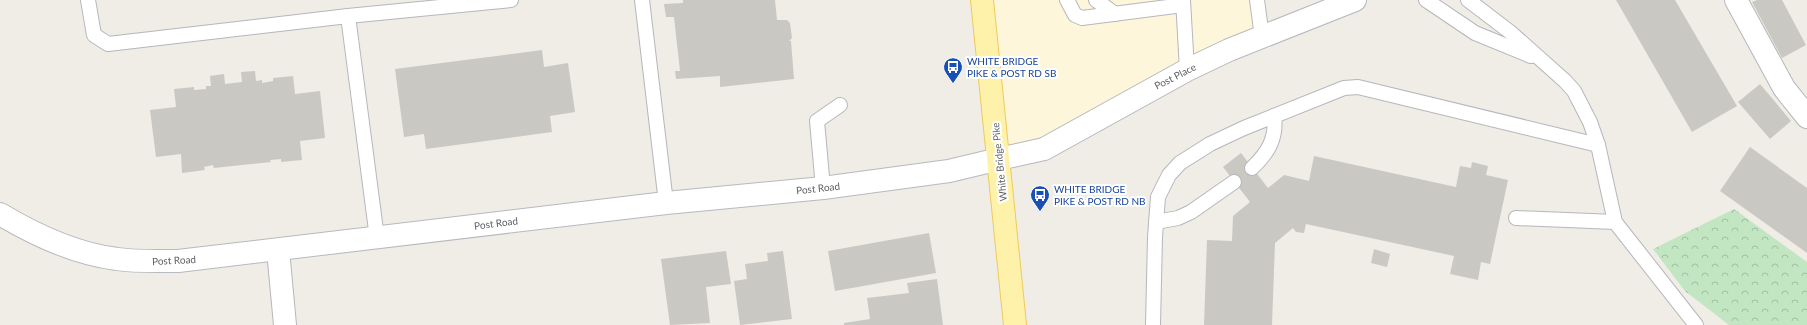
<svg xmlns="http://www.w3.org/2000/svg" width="1807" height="325" font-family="Lato,sans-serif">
<defs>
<pattern id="forest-crowns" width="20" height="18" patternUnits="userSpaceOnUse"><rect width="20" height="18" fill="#c2e6c2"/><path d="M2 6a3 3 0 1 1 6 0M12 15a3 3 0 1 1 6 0" fill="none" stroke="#a1bea1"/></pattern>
</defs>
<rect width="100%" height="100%" fill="#efede5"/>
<path fill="#fef6db" d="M984,0H1257L1262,37L999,159Z"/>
<path fill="url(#forest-crowns)" d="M1734,209L1807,262V325H1729L1685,291L1653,249Z"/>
<g fill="#cac8c2">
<path d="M683,0H775L777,20H787L790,23L792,38L789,41H791L794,79L720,87V76L676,79L675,71H680L674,17H666L664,4L683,3Z"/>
<path d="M1616,0H1675L1737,106L1692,132Z"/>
<path d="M1757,0H1782L1806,45L1782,58L1752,2Z"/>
<path d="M542,50L544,67L568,63L575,112L550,116L552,132L426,149L424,134L404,137L395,69Z"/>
<path d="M255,71L256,81L262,80V83L273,81V78L293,76L295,94L320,91L325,138L300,141L302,160L281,162V159L270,160L271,162L214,168L213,165L204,167L205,170L182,173L181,154L156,157L150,110L176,107L174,89L194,87V90L206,89V86H211L210,76L224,74L225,84L242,82L241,72Z"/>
<path d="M1760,84L1791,121L1770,139L1738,102Z"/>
<path d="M1750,147L1807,188V253L1720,191Z"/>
<path d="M1241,153L1268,188L1284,175L1309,181L1314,156L1456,187L1460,166L1471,168L1472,162L1488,166L1486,175L1508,180L1490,264L1481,262L1478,280L1450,274L1454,256L1306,224L1304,233L1296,232L1293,228L1275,243L1272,325H1204L1207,240L1232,241L1233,216L1250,202L1223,167Z"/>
<path d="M929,233L936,273L835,291L828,251Z"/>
<path d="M1374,249L1390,254L1387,267L1371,263Z"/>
<path d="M726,251L731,284L706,287L710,323L670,325L661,259Z"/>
<path d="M783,251L792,319L740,325L734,281L747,279L745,264L768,261L767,253Z"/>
<path d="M937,279L943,325H844V323L870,319L867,298L909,293L907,283Z"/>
</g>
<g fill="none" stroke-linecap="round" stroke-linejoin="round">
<g stroke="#b5b7bc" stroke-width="16">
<g id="lane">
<path d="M88,0L94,35L108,44L348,16L511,0"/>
<path d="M642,0L666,203"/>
<path d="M1067,0L1075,15L1082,18L1183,5"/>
<path d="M1096,0L1115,14"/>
<path d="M1183,0L1187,70"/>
<path d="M1257,0L1262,37"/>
<path d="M1426,0L1475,33L1531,56"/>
<path d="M1468,0L1510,32L1565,81L1574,91L1590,122L1598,145L1615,222L1696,325"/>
<path d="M348,16L377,238"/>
<path d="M1252,168C1268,153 1277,138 1274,116"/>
<path d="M823,188L817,121L840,105"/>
<path d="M1516,218L1615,222"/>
<path d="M1156,222L1178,218L1191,212L1234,182"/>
<path d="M1153,325L1155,237L1158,197L1169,175L1180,163L1210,144L1244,128L1344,88L1358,87L1598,145"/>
</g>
</g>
<g stroke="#b5b7bc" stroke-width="24">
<g id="street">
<path d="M1736,0L1784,88L1807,117"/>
<path d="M999,159L1044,149L1187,70L1229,50L1355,0"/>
<path d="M278,250L285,325"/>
</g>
</g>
<g stroke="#b6b9bf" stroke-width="24">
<path id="secondary" d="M0,214C35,235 76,254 117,259C137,262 158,261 178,261L666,203L823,188L949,171L999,159"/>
</g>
<g stroke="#f0c95d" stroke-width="24">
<path id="primary" d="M982,0L1015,325"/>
</g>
<use href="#lane" stroke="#fff" stroke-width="14"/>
<use href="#street" stroke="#fff" stroke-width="22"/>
<use href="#secondary" stroke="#fff" stroke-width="22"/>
<use href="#primary" stroke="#fef2ab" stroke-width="22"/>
</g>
<defs>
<g id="bus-pin" transform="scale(1)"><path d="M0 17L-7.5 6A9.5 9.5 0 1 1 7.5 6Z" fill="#1a4fb4" stroke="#fff"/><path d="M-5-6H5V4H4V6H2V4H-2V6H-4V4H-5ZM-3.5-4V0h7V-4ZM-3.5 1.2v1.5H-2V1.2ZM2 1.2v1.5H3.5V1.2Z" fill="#fff"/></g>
</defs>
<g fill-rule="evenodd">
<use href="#bus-pin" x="953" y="67"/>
<use href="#bus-pin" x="1040" y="195"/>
</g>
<g text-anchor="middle" stroke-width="4" stroke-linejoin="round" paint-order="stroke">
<g font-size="10" fill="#164399" stroke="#fff" text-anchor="start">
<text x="967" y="65">WHITE BRIDGE<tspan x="967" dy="12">PIKE &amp; POST RD SB</tspan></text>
<text x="1054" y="193">WHITE BRIDGE<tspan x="1054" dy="12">PIKE &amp; POST RD NB</tspan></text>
</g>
<g font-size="10" fill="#5d6065" stroke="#fff">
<text transform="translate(1175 76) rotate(-27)" y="4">Post Place</text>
<text transform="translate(999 162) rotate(-96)" y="4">White Bridge Pike</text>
<text transform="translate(818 188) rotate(-6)" y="4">Post Road</text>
<text transform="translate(496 223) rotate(-7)" y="4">Post Road</text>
<text transform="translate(174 260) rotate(-3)" y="4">Post Road</text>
</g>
</g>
</svg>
